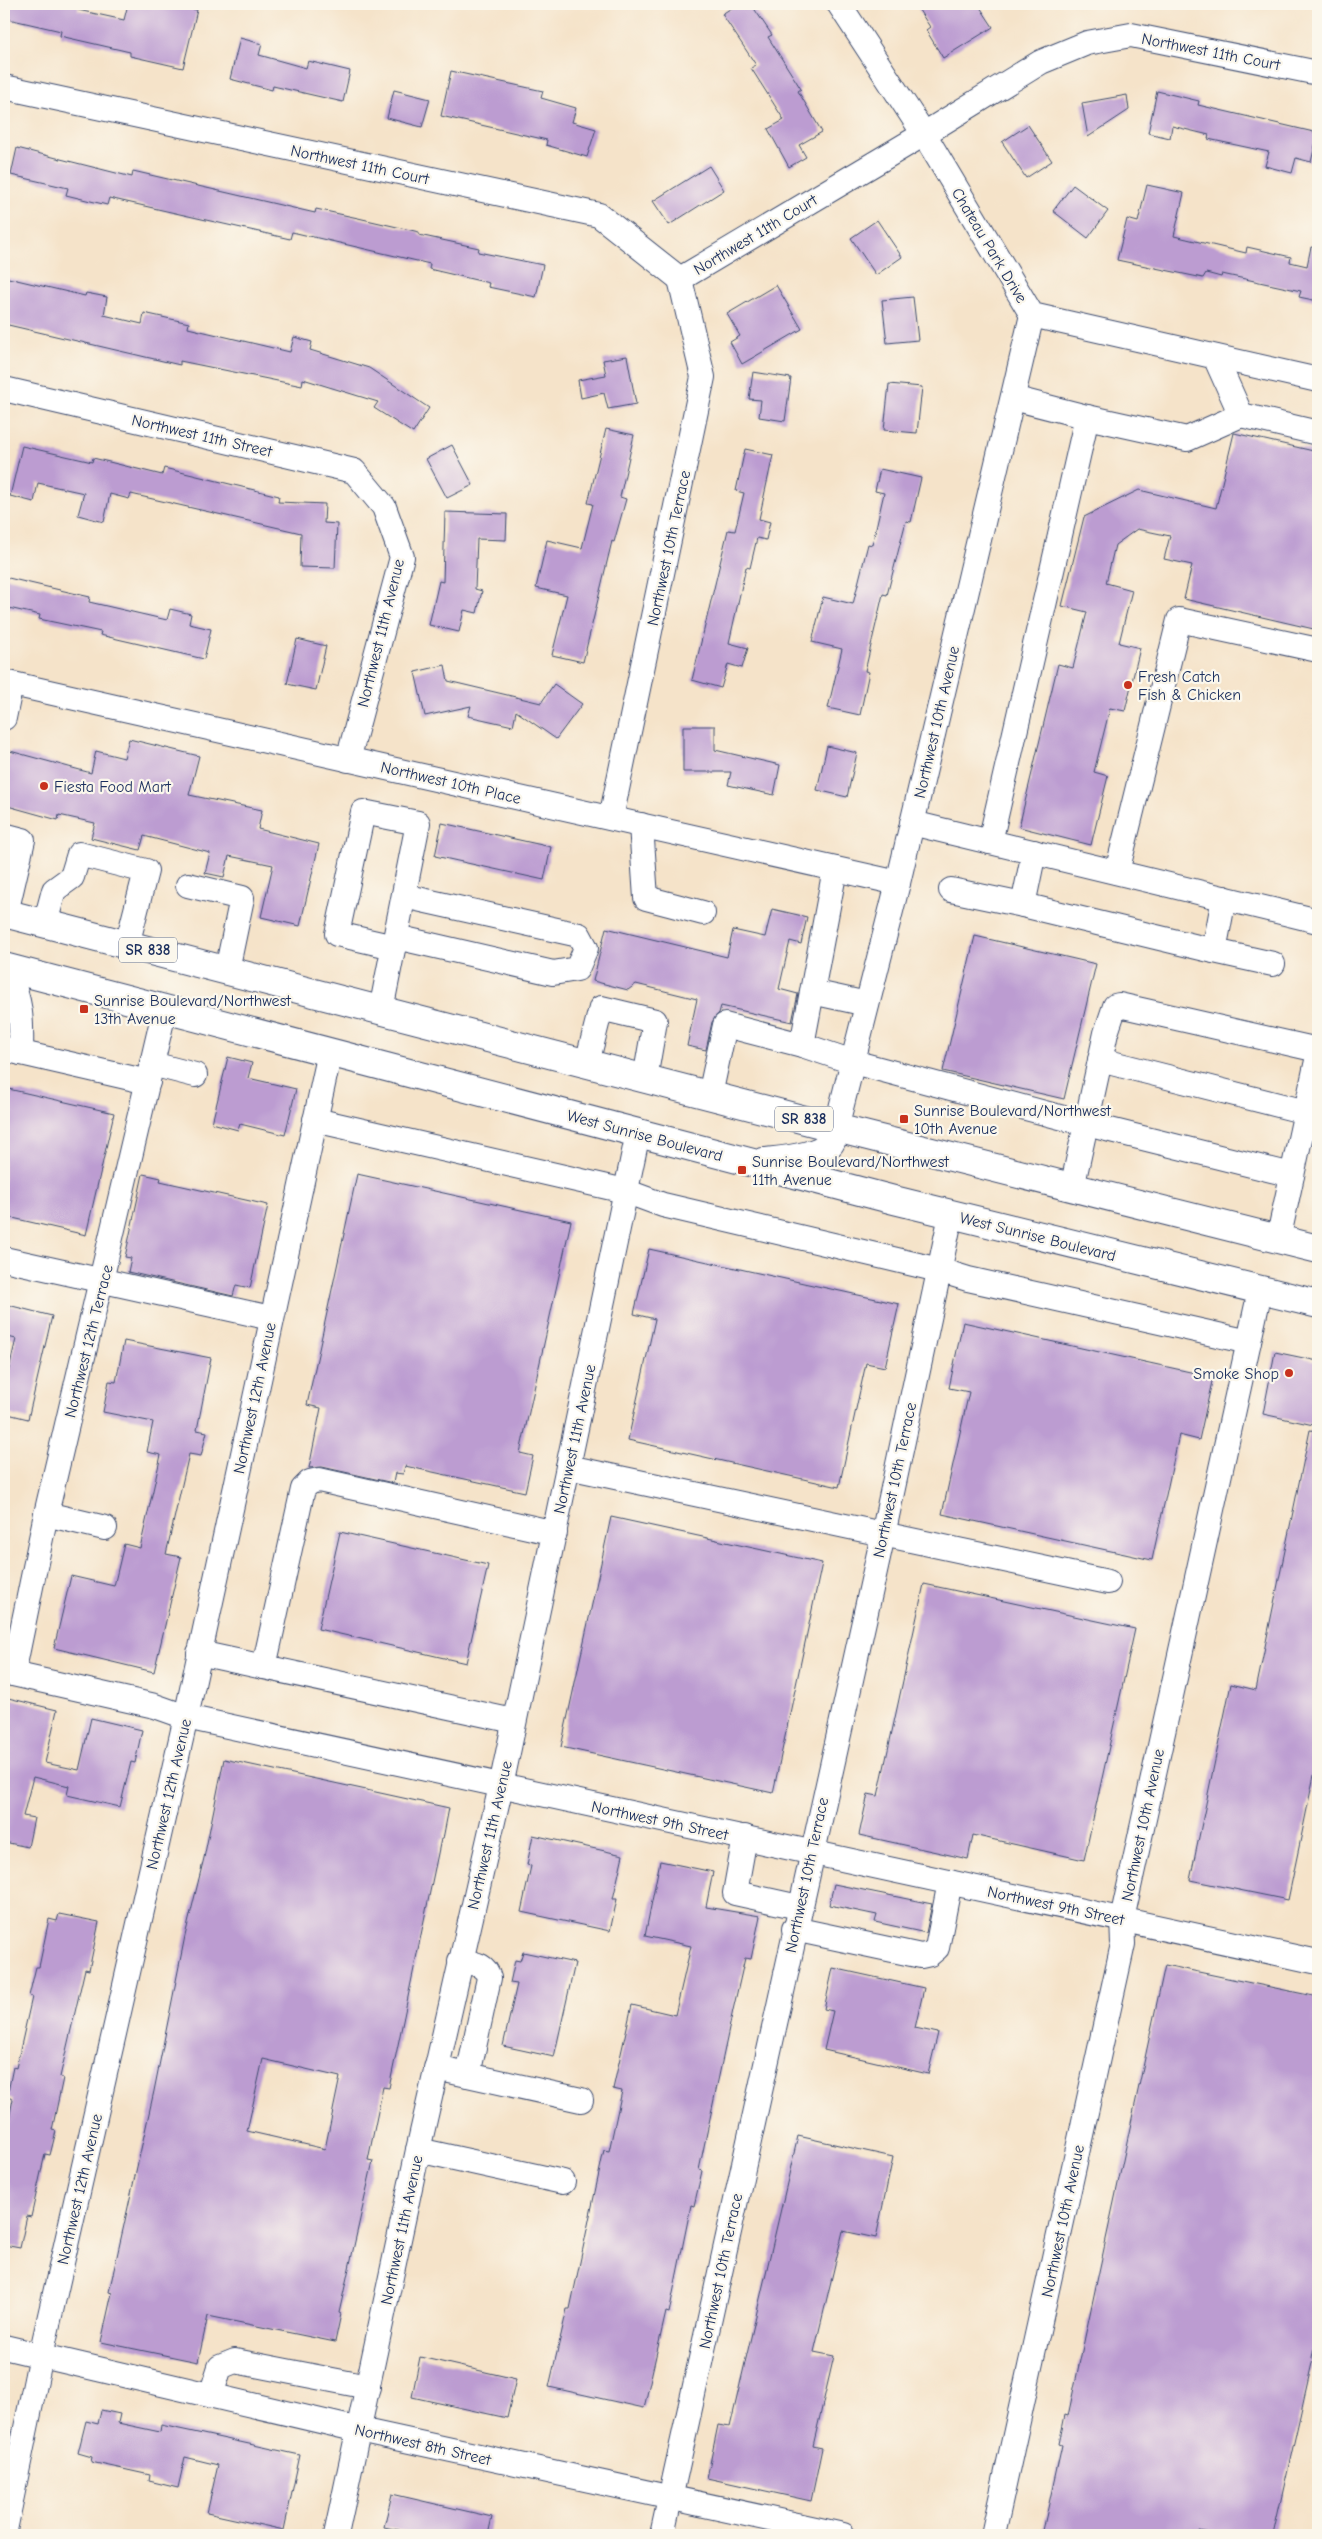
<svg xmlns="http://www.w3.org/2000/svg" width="1322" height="2539" font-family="'Comic Neue',sans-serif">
<rect width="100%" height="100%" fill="#fbf7ec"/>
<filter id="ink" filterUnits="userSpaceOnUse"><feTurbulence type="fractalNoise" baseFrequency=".02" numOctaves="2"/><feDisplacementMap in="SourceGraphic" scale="10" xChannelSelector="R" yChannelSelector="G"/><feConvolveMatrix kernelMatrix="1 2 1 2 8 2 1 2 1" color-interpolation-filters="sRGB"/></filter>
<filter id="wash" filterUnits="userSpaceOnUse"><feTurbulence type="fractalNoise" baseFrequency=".0096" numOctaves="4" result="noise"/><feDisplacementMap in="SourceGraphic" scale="20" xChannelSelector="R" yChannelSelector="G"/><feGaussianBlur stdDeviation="1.12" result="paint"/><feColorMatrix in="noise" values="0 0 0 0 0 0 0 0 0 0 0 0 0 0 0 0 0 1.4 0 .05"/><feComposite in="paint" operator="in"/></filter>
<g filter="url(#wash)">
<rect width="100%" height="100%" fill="#f5e3c9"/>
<g id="blocks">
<g fill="#bc9cd1" fill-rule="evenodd">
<path d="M4,4H79L78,10L124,20L128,4H170L197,10L183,68L130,56V52L60,36L61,31L4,18Z"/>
<path d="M738,4H751L772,35L768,37L801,89L798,91L822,132L799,145L806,157L789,167L768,129L784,120L751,68L756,65L722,14Z"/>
<path d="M915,4H978L993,27L943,58L926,30L930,27Z"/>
<path d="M240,38L262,44L259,55L306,68L308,61L350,71L343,102L273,86L272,90L230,79Z"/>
<path d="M451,71L543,91L541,98L576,108L572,122L596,129L587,157L546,145L547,140L441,116Z"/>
<path d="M394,90L430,99L422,127L387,118Z"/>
<path d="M1157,91L1199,101L1198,105L1318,133L1311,162L1296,158L1292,173L1265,166L1269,152L1208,139L1209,135L1172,126L1170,138L1148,133Z"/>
<path d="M1127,95L1129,110L1088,137L1082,103Z"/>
<path d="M1028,125L1052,161L1026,178L1002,142Z"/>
<path d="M17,148L132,177L133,171L315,213L316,209L358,218L419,232V235L479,248L478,252L543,265L536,297L488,287L489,283L429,269L430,264L292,232L290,239L109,198L107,205L66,195L68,188L11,175Z"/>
<path d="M709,166L724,190L669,225L653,201Z"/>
<path d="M1073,185L1108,211L1088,238L1053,211Z"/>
<path d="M1147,185L1184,193L1174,236L1246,253L1247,247L1291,257L1290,262L1307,266L1311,247L1318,248V301L1299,297L1301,291L1222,274L1221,277L1206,273L1203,278L1117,260L1127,219L1138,222Z"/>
<path d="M877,220L902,257L876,275L851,238Z"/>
<path d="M4,277L85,296L86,293L107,297L104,315L142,324L144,313L189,323L188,328L290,352L294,337L312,342L310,350L369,368L429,408L413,433L374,408L378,402L303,379L302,386L180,361V365L4,324Z"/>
<path d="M776,285L802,329L742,364L730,342L740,336L727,314Z"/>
<path d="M913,297L918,340L887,343L882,300Z"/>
<path d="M627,356L636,404L608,409L604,393L581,398L578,380L606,375L603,360Z"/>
<path d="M753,372L791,378L785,421L759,417L761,400L749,399Z"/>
<path d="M889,384L922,387L917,433L884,430Z"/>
<path d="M606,429L634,435L620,497L626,499L614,542L612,541L583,662L552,655L567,595L536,588L547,540L582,548L593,504L588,503Z"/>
<path d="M1234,433L1318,452V630L1184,599L1192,565L1164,559L1170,536L1137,529L1115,545L1106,583L1132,590L1119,643L1140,648L1125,711L1110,708L1094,772L1108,776L1091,845L1019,827L1058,664L1073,668L1087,612L1062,606L1084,517L1139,490L1216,508Z"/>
<path d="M452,445L473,485L447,498L426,459Z"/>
<path d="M22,446L92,462L93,458L162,475L164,468L279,496L278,502L325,504L324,523L337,524L335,568L300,567L301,533L131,494L129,499L110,494L104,522L78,515L84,493L38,483L34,502L10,496Z"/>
<path d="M745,449L773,455L759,519L770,522L766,540L757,538L750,568L746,567L729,643L748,648L742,668L728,664L721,688L692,680L728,530L735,531L744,493L736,491Z"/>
<path d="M880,469L921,478L911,522L906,521L887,595L883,594L865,671L869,672L860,715L828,708L842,649L812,642L823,597L853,604L868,544L872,545L884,493L875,491Z"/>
<path d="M445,512L507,514L506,540L477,539L475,589L482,591L477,613L464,610L459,632L429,625L439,581L443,582Z"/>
<path d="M4,577L90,597L89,602L167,620L170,609L191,614L189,624L211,629L204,659L100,635L101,632L39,619L40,615L4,607Z"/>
<path d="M297,639L326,646L316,690L287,684Z"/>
<path d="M445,665L448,681L541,703L554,684L582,704L556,739L516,711L513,726L468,716L471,706L425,716L415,672Z"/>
<path d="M683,726H715V750L780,765L774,795L728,785L731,772H683Z"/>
<path d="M129,739L199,756L189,795L262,810L258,829L319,844L300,926L261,917L273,865L229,856L224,877L205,873L210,853L144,836L140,850L91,838L95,823L59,815L58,820L4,805V775L10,751L91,773L96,751L124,758Z"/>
<path d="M827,746L857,753L847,797L817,790Z"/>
<path d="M442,823L551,847L544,880L435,856Z"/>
<path d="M772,909L807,917L801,944L790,941L779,989L798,994L792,1022L721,1006L719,1013L712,1022L706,1050L687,1046L697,999L636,984L628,990L593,981L606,928L727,957L733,930L765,937Z"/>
<path d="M975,936L1096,964L1064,1099L943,1071Z"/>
<path d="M228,1057L252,1063L248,1078L296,1089L285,1135L240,1124L238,1130L212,1123Z"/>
<path d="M4,1088L114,1113L86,1235L4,1216Z"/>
<path d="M143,1174L161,1178L160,1181L268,1205L250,1288L236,1285L233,1296L128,1272L131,1258L125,1257Z"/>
<path d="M357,1174L571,1221L520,1453L533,1456L525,1492L405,1466L403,1474L395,1473L393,1483L322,1467L309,1468L321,1408L307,1405Z"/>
<path d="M649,1249L899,1304L885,1367L866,1363L839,1487L628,1440L655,1319L634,1314Z"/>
<path d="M4,1304L52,1316L28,1419L4,1413V1390L16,1339L4,1336Z"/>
<path d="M963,1322L1213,1377L1199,1440L1179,1435L1152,1560L942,1514L969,1392L949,1388Z"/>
<path d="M124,1341L211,1358L197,1430L207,1432L201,1456L189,1454L166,1554L181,1557L154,1672L54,1648L71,1576L114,1586L124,1544L140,1548L161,1455L147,1452L153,1422L103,1412L109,1381L116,1382Z"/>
<path d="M1275,1352L1318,1361V1426L1263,1414Z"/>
<path d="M1310,1430L1318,1431V1756L1288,1900L1190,1880L1231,1684L1256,1690Z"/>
<path d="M611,1517L822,1563L773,1793L561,1747Z"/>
<path d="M340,1532L488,1565L466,1663L318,1629Z"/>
<path d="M924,1584L1135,1629L1084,1860L973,1835L968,1859L859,1835L868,1794L878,1796Z"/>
<path d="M4,1697L57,1710L45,1763L79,1770L91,1718L142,1730L135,1763L131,1762L120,1807L67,1795L69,1786L33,1777L23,1816L34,1818L28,1847L4,1842Z"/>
<path d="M224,1759L449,1808L443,1839H441L389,2088L383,2087L368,2160L373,2161L339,2313L341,2314L335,2342L208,2316L198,2362L101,2342L112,2293L109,2292L154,2091L185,1936L204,1858ZM263,2059L340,2077L325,2149L247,2131Z"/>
<path d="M533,1835L623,1855L613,1899H617L610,1931L521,1912L531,1866L527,1865Z"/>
<path d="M660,1861L713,1872L706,1907L760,1916L751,1959L745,1958L733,2010L699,2170L702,2171L694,2206L691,2205L669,2313L666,2312L644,2408L549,2387L567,2309H570L604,2150L609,2151L622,2091L613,2089L632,2005L675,2015L691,1946L645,1936Z"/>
<path d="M834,1884L932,1904L926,1933L875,1922L877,1915L829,1905Z"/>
<path d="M59,1914L99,1922L89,1970L85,1969L60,2077L63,2078L52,2130L56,2131L50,2155L45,2154L31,2217L27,2216L20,2248L4,2245V2143L13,2099L7,2097L13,2067L16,2068L32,1997L29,1996L36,1967H39L49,1919L57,1921Z"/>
<path d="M523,1952L575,1963L554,2057L503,2046L517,1984L510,1983L515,1960L520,1961Z"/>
<path d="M1165,1965L1318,1997V2331L1312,2363L1273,2535H1220L1199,2531V2535H1042L1062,2445L1059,2444L1065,2415L1068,2416Z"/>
<path d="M833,1968L924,1988L915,2028L938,2033L928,2074L824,2050L833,2011L824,2009Z"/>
<path d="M798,2136L893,2157L876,2238L843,2231L814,2352L834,2356L813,2446L822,2448L811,2501L707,2478L718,2425L730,2427Z"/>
<path d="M420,2357L516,2379L507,2418L412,2397Z"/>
<path d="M101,2410L120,2414L118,2423L160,2432L161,2425L300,2455L284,2530L207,2513L218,2465L185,2457L178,2488L149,2481L150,2475L91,2462L92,2457L78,2453L86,2421L98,2424Z"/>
<path d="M392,2494L492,2517L488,2535H422L384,2527Z"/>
</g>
</g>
</g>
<g filter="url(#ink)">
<use href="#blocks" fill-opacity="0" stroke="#3c4a6e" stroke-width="1"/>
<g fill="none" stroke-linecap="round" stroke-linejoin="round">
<g stroke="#3c4a6e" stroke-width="26">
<g id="minor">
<path d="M839,4L924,134L1032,315L1318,380"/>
<path d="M4,87L599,215L680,279L924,134L1041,62L1087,43L1131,35L1318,73"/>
<path d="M1215,357L1241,415L1318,433"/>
<path d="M4,389L354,471L384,507L402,557L348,760"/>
<path d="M1087,417L1187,439L1241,415"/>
<path d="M4,682L898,883"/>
<path d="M4,718L11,684"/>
<path d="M611,818L703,377L680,279"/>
<path d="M912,823L1318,921"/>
<path d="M641,825L646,898L703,913"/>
<path d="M4,835L23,840L6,913"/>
<path d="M990,842L1087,417L1013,398"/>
<path d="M1034,852L1023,905L1214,951L1224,898"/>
<path d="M1117,872L1179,620L1318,650"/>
<path d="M188,885L242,898L227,970"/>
<path d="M951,890L1023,905"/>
<path d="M45,924L54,890L72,877L79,854L146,871L127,945"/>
<path d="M396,937L553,973L577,969L586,948L579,935L404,896"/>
<path d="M1214,951L1273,964"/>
<path d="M7,968C21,1002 22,1016 21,1053"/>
<path d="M812,992L867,1004"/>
<path d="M381,1010L418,823L363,812L337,934L394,947"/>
<path d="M802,1045L835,869"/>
<path d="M4,1049L148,1082"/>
<path d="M1100,1060L1306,1112"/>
<path d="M587,1063L601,1008L655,1021L645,1079"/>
<path d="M152,1064L195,1075"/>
<path d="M710,1095L725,1025L802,1045L853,1062L1086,1124L1292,1175"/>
<path d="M315,1120L625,1191L663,1205L939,1270L968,1279L1249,1342"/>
<path d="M836,1128L898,883L1032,315"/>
<path d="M1072,1188L1106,1033L1115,1006L1119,1005L1318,1050"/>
<path d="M1278,1240L1318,1056"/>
<path d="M4,1259L271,1318"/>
<path d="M568,1467L1108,1582"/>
<path d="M46,1514L105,1528"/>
<path d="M199,1653L514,1721"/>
<path d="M264,1667L303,1489L310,1482L319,1480L555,1533"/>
<path d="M4,1672L155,1706L186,1717L1318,1962"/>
<path d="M13,1674L46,1514L165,1008"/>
<path d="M745,1837L735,1893L799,1907"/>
<path d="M794,1929L921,1956L930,1954L937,1948L950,1882"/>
<path d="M460,1961C474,1964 485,1963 489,1978L468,2075"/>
<path d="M436,2068L581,2100"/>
<path d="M418,2150L563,2182"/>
<path d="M4,2347L359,2430L843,2535"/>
<path d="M211,2395L220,2367L235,2361L368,2387"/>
<path d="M4,2535L41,2355L186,1717L330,1052"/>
<path d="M336,2535L418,2150L501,1786L638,1133"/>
<path d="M662,2535L883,1535L951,1215"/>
<path d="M993,2535L1123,1944L1122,1919L1260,1291"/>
</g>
</g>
<g stroke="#3c4a6e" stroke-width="30">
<g id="major">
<path d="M4,913L836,1128L1318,1249"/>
<path d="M4,967L894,1200L1318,1304"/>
<path d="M764,1162C782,1160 818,1158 830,1143C833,1139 834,1132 836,1128"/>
</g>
</g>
<use href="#minor" stroke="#fff" stroke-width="24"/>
<use href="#major" stroke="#fff" stroke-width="28"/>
</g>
</g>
<g fill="#c8321e" stroke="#fbf7ec" stroke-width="2">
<circle cx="1128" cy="685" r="5"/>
<circle cx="44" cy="786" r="5"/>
<rect x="79" y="1004" width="10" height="10" rx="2.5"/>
<rect x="899" y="1114" width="10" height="10" rx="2.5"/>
<rect x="737" y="1165" width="10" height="10" rx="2.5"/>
<circle cx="1289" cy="1373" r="5"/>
</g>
<g text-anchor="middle" stroke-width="4.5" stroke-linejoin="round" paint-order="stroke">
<g fill="#fbf7ec" stroke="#5e6b89" stroke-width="1">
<rect x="119" y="937.5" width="58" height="25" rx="4"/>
<rect x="775" y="1106.5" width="58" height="25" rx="4"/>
</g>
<g font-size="15" font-weight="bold" fill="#1b2f5e">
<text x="148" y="955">SR 838</text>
<text x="804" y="1124">SR 838</text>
</g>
<g font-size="16" fill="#1b2f5e" stroke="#fbf7ec">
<text transform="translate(1211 51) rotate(11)" y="6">Northwest 11th Court</text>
<text transform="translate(360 164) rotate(12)" y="6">Northwest 11th Court</text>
<text transform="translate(755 234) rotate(-31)" y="6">Northwest 11th Court</text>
<text transform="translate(990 245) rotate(59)" y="6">Chateau Park Drive</text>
<text transform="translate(202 435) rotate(13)" y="6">Northwest 11th Street</text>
<text transform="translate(668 548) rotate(-78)" y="6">Northwest 10th Terrace</text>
<text transform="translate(380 633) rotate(-76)" y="6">Northwest 11th Avenue</text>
<text transform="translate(936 722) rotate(-77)" y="6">Northwest 10th Avenue</text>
<text transform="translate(451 782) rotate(13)" y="6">Northwest 10th Place</text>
<text transform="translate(645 1135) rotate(15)" y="6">West Sunrise Boulevard</text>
<text transform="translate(1038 1236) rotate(14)" y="6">West Sunrise Boulevard</text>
<text transform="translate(88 1341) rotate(-76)" y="6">Northwest 12th Terrace</text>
<text transform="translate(254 1398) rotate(-78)" y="6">Northwest 12th Avenue</text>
<text transform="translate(574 1439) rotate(-78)" y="6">Northwest 11th Avenue</text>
<text transform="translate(894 1480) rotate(-78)" y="6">Northwest 10th Terrace</text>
<text transform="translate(168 1794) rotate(-77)" y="6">Northwest 12th Avenue</text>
<text transform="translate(660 1820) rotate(12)" y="6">Northwest 9th Street</text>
<text transform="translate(1142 1825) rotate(-78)" y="6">Northwest 10th Avenue</text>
<text transform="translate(489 1835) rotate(-77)" y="6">Northwest 11th Avenue</text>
<text transform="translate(806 1875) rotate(-78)" y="6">Northwest 10th Terrace</text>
<text transform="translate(1056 1905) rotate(12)" y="6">Northwest 9th Street</text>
<text transform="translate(79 2189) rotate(-77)" y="6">Northwest 12th Avenue</text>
<text transform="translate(1062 2221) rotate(-78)" y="6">Northwest 10th Avenue</text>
<text transform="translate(401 2230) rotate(-78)" y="6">Northwest 11th Avenue</text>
<text transform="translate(720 2271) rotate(-78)" y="6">Northwest 10th Terrace</text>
<text transform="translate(423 2444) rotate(13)" y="6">Northwest 8th Street</text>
</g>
<g font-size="16" fill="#1b2f5e" stroke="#fbf7ec" text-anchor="start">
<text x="1138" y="682">Fresh Catch<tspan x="1138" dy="18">Fish &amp; Chicken</tspan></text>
<text x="54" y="792">Fiesta Food Mart</text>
<text x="94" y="1006">Sunrise Boulevard/Northwest<tspan x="94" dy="18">13th Avenue</tspan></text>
<text x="914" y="1116">Sunrise Boulevard/Northwest<tspan x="914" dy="18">10th Avenue</tspan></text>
<text x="752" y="1167">Sunrise Boulevard/Northwest<tspan x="752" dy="18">11th Avenue</tspan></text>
<text x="1279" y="1379" text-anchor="end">Smoke Shop</text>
</g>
</g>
<rect width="1322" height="2539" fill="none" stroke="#fbf7ec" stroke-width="20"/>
</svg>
